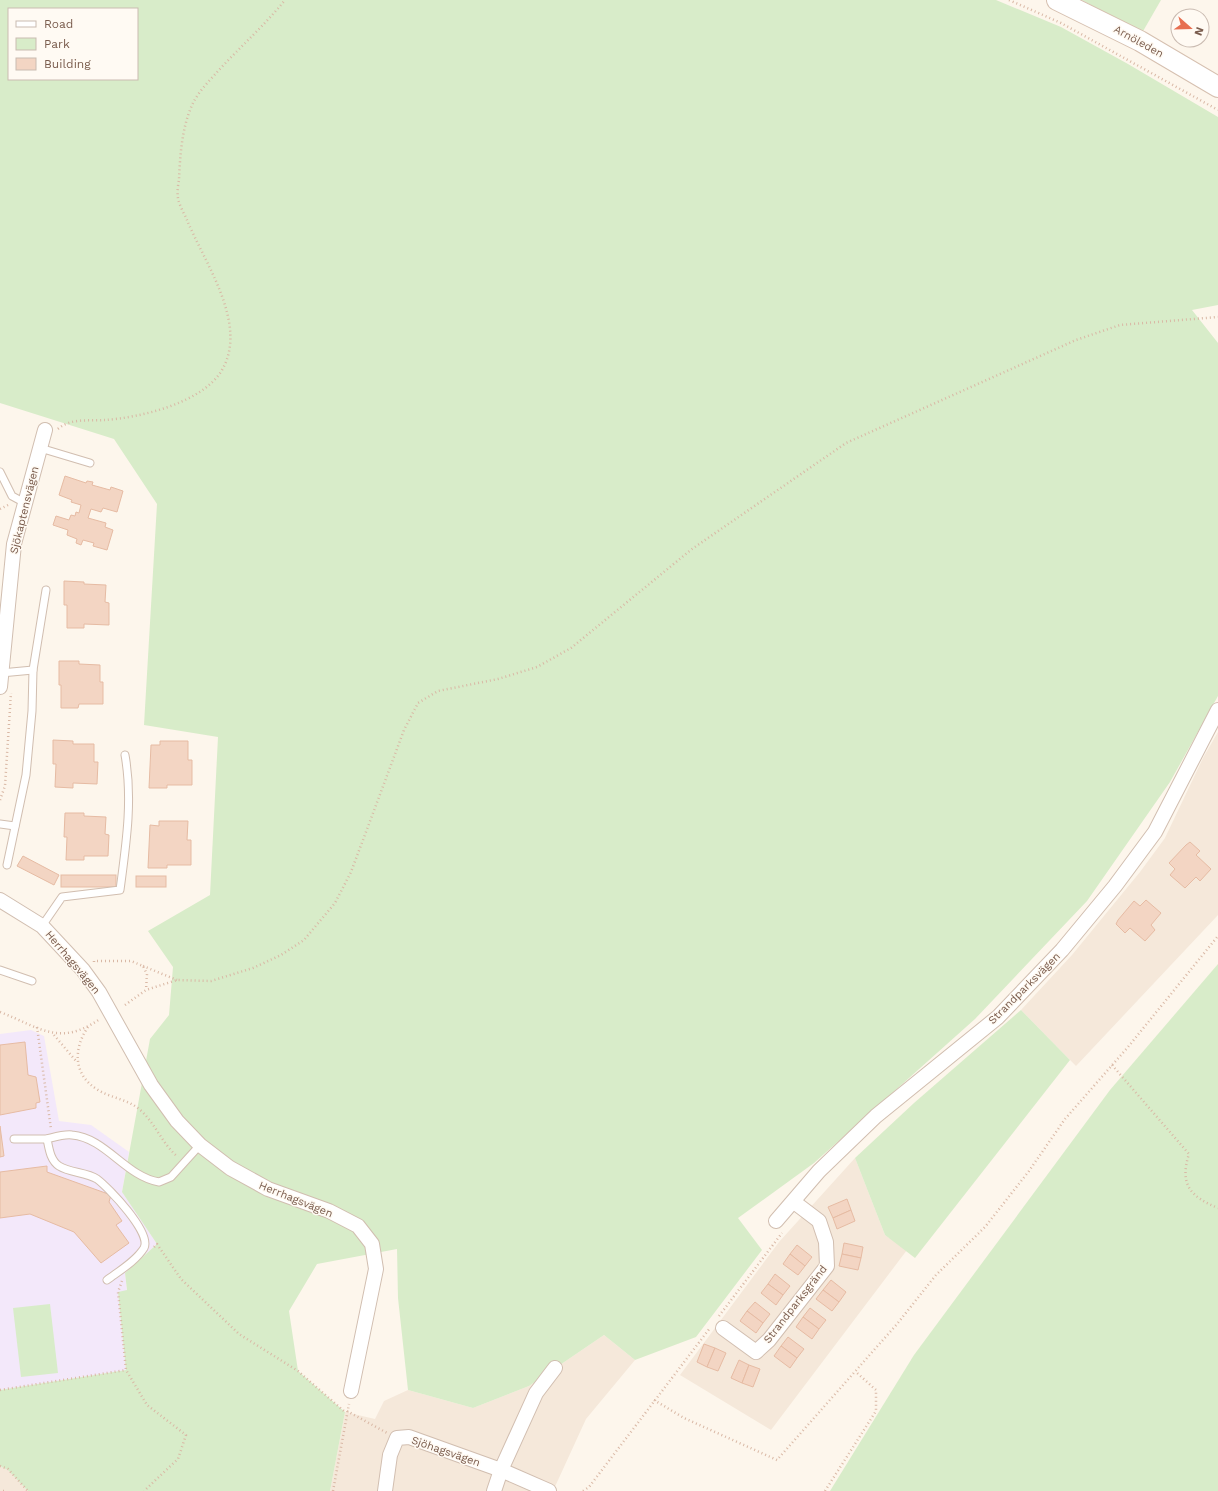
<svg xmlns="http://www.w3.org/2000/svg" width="1218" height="1491" font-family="'Work Sans',sans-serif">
<rect width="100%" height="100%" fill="#fdf6ec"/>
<g fill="#f5e8da">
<path d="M1218,732V915L1076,1066L1021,1010L1072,955L1140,872L1165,838L1203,758Z"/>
<path d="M855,1158L885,1235L907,1250L771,1430L680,1375L779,1242Z"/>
<path d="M604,1335L635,1360L586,1419L553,1491H330L345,1412L375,1419L384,1401L408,1390L473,1408L529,1386Z"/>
<path d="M0,1466L8,1469L28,1491H0Z"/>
</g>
<path fill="#f3e8fa" d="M31,1030L44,1036L59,1121L91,1125L129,1152L122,1192L157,1244L125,1273L127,1291L118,1292L126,1370L0,1390V1034Z"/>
<g fill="#d8ecc9" fill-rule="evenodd">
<path d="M0,0H996L1061,27L1128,64L1218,117V305L1192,310L1218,343V696L1170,782L1087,901L975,1019L814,1163L738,1218L762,1250L696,1337L635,1360L604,1335L529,1386L473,1408L408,1390L398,1298L397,1249L317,1264L289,1311L298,1371L345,1412L330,1491H28L8,1470L0,1466V1390L126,1370L118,1292L127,1290L125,1273L157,1244L122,1192L150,1039L169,1015L173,967L148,931L210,895L218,737L144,725L157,504L114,439L0,403ZM9,9H137V79H9Z"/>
<path d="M1082,0H1161L1142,33Z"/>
<path d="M1218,964V1491H830L914,1355L1110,1090Z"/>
<path d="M1021,1010L1070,1060L915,1258L885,1235L855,1158L914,1103Z"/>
<path d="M50,1304L58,1373L21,1377L13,1308Z"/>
</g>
<g fill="#f3d5c3" stroke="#e6bba3">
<path d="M65,476L86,483L87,481L93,482L92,485L110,490L111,487L123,491L117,512L103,508L101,512L91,509L88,518L106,523L105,527L113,530L107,550L93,546L94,543L83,540L81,545L76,543L77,539L67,535L68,530L53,525L56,516L69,520L71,515L75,516L76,512L79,513L81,505L71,502L72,500L59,495Z"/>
<path d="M64,581L84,582V584L106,585L105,602L109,603V625L84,624V628H67V605H64Z"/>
<path d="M59,661H79V664L100,665V682H103V704H79L78,708H61V685H59Z"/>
<path d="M53,740L73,741V744H94V762H98L97,784L73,783V788L55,787L56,764H53Z"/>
<path d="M160,741H188V760H192V785H167V788H149L151,745H160Z"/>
<path d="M65,813H84V816L106,817L105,834L109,835L108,856H84V860H66L67,837H64Z"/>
<path d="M159,821H188L187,840H191V865H167V868H148L150,825L159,826Z"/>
<path d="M1190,842L1200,851L1196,855L1211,869L1200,881L1196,877L1185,888L1170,875L1175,869L1169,863L1186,845Z"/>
<path d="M23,856L59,875L54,885L17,866Z"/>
<rect x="61" y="875" width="55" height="12"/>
<rect x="136" y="876" width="30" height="11"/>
<path d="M1146,900L1161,913L1151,925L1155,930L1145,941L1130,928L1125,933L1116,924L1118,920L1134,901L1140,906Z"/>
<path d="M25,1042L28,1075L36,1077L40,1102L36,1103V1108L0,1115V1045Z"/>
<path d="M0,1126L4,1156L0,1157Z"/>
<path d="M47,1166V1172L111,1195L109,1202L122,1221L116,1225L129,1243L101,1263L74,1232L30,1214L0,1218V1172Z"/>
<path d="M847,1199L851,1210L833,1218L828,1207Z"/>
<path d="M851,1210L855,1221L837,1229L833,1218Z"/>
<path d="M844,1243L863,1247L861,1258L842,1254Z"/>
<path d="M797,1245L812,1257L805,1266L790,1254Z"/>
<path d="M790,1254L805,1266L798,1275L783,1264Z"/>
<path d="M842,1254L861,1258L858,1270L839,1266Z"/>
<path d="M775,1274L790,1286L783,1295L768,1284Z"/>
<path d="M831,1280L846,1292L839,1302L823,1290Z"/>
<path d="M768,1284L783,1295L776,1305L761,1293Z"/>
<path d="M823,1290L839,1302L832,1311L816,1299Z"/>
<path d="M755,1302L770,1314L763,1323L747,1311Z"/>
<path d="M810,1308L826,1320L819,1329L803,1317Z"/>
<path d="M747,1311L763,1323L756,1333L740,1321Z"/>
<path d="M803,1317L819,1329L812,1339L796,1327Z"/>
<path d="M788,1337L804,1349L797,1358L781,1346Z"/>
<path d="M704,1344L715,1348L707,1367L697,1362Z"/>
<path d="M781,1346L797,1358L790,1368L774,1356Z"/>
<path d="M715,1348L726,1353L718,1371L707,1367Z"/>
<path d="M739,1360L749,1365L742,1383L731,1378Z"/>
<path d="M749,1365L760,1369L753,1387L742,1383Z"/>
</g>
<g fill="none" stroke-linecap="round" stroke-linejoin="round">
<g stroke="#d1beb0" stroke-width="9">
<g id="service">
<path d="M40,448L90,463"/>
<path d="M0,472L12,496L25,503"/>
<path d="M1,673L33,670"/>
<path d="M0,824L15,826"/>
<path d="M7,865L26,775L32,711L33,670L46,590"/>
<path d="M42,926L62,897L120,890C126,845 133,800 125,755"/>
<path d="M0,970L32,981"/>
<path d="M14,1139H47"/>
<path d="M107,1280C119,1271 136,1261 144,1248C152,1233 109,1188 97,1179C86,1172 70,1173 59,1166C50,1160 49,1148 47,1139C55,1137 64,1134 72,1135C106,1138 125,1176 159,1182L171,1177L200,1145"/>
</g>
</g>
<g stroke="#d1beb0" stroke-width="16">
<g id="minor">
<path d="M0,687L14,544L45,430"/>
<path d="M0,900L42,926L83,970L99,992L151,1085L177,1121L200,1145L230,1168L268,1189L329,1211L358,1226L372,1244L376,1269L351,1391"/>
<path d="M776,1221L819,1171L876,1116L998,1017L1062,950L1115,886L1155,832L1218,710"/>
<path d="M723,1328L756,1352L769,1340L827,1266L826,1242L819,1221L794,1202"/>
<path d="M385,1491L390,1455L397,1438L409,1437L501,1470L549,1491"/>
<path d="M494,1491L501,1470L536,1393L555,1368"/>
</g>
</g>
<g stroke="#d6c0b0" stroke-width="22">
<path id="secondary" d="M1057,0L1140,41L1218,87"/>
</g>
<g stroke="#d9b8a5" stroke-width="2.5" stroke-dasharray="1 3" stroke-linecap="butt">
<path d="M1009,0L1061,23L1218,110"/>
<path d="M58,429C70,418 88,421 104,420C139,418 203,403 222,370C249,324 204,262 187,220C184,213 179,205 178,198C177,192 178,185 179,180C180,155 182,126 193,103C199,91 210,80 219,70C241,46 265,25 285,0"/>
<path d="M0,509L8,505"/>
<path d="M0,800L5,786L11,693"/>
<path d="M94,962V961H131L143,966L147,974L146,990"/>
<path d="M143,966L177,980"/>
<path d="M125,1005L146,990L177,980L211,981L253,968L281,955L304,940L335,903L351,872L404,730L418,703L438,691L498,679L537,667L571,648L692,549L846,443L1076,340L1120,325L1218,317"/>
<path d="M0,1012C41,1028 59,1047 100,1019"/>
<path d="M37,1027L51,1129"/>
<path d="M88,1027C73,1049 73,1075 98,1090C111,1098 127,1099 139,1109C155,1122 162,1144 178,1157"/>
<path d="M54,1035L76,1061"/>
<path d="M1112,1065L1189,1154C1179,1185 1191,1197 1218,1208"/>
<path d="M154,1247L157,1244L181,1279L239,1334L298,1371L345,1412"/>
<path d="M122,1281L118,1292L126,1370L147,1405L186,1435L178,1459L144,1491"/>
<path d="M719,1316L782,1233"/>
<path d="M0,1390L126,1370"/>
<path d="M654,1400L684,1418L777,1460L897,1324L936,1275L985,1227L1029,1171L1065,1119L1128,1047L1218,936"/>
<path d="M347,1411L387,1433"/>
<path d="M0,1466L8,1469L28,1491"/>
<path d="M3,1491H4"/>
<path d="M333,1491L349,1404"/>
<path d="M583,1491L589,1487L710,1328"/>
<path d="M825,1491L876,1411V1390L856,1372"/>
</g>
<use href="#service" stroke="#fff" stroke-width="7"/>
<use href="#minor" stroke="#fff" stroke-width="14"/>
<use href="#secondary" stroke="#fff" stroke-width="20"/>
</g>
<g text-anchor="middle" stroke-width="3" stroke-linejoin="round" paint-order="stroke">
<g font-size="11" fill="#7a5c4d" stroke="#fffaf3">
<text transform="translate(1139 41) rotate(29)" y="4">Arnöleden</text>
<text transform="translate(24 510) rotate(-76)" y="4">Sjökaptensvägen</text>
<text transform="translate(73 962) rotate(50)" y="4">Herrhagsvägen</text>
<text transform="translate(1024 988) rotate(-45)" y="4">Strandparksvägen</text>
<text transform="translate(296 1199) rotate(22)" y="4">Herrhagsvägen</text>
<text transform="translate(795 1304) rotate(-52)" y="4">Strandparksgränd</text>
<text transform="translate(446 1451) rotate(19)" y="4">Sjöhagsvägen</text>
</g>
</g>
<rect x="8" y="8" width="130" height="72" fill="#fffaf3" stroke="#cabbb1"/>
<rect x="16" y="21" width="20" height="6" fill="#ffffff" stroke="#cabbb1"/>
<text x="44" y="28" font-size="12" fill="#7a5c4d">Road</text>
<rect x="16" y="38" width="20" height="12" fill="#d8ecc9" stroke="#cabbb1"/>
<text x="44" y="48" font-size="12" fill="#7a5c4d">Park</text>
<rect x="16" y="58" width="20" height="12" fill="#f3d5c3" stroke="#cabbb1"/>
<text x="44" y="68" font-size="12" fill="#7a5c4d">Building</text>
<g transform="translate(1190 28) rotate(110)"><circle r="19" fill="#fffaf3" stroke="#cabbb1"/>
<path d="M0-3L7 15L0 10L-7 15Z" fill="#e76f51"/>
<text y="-6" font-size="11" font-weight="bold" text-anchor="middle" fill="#7a5c4d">N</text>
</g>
</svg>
